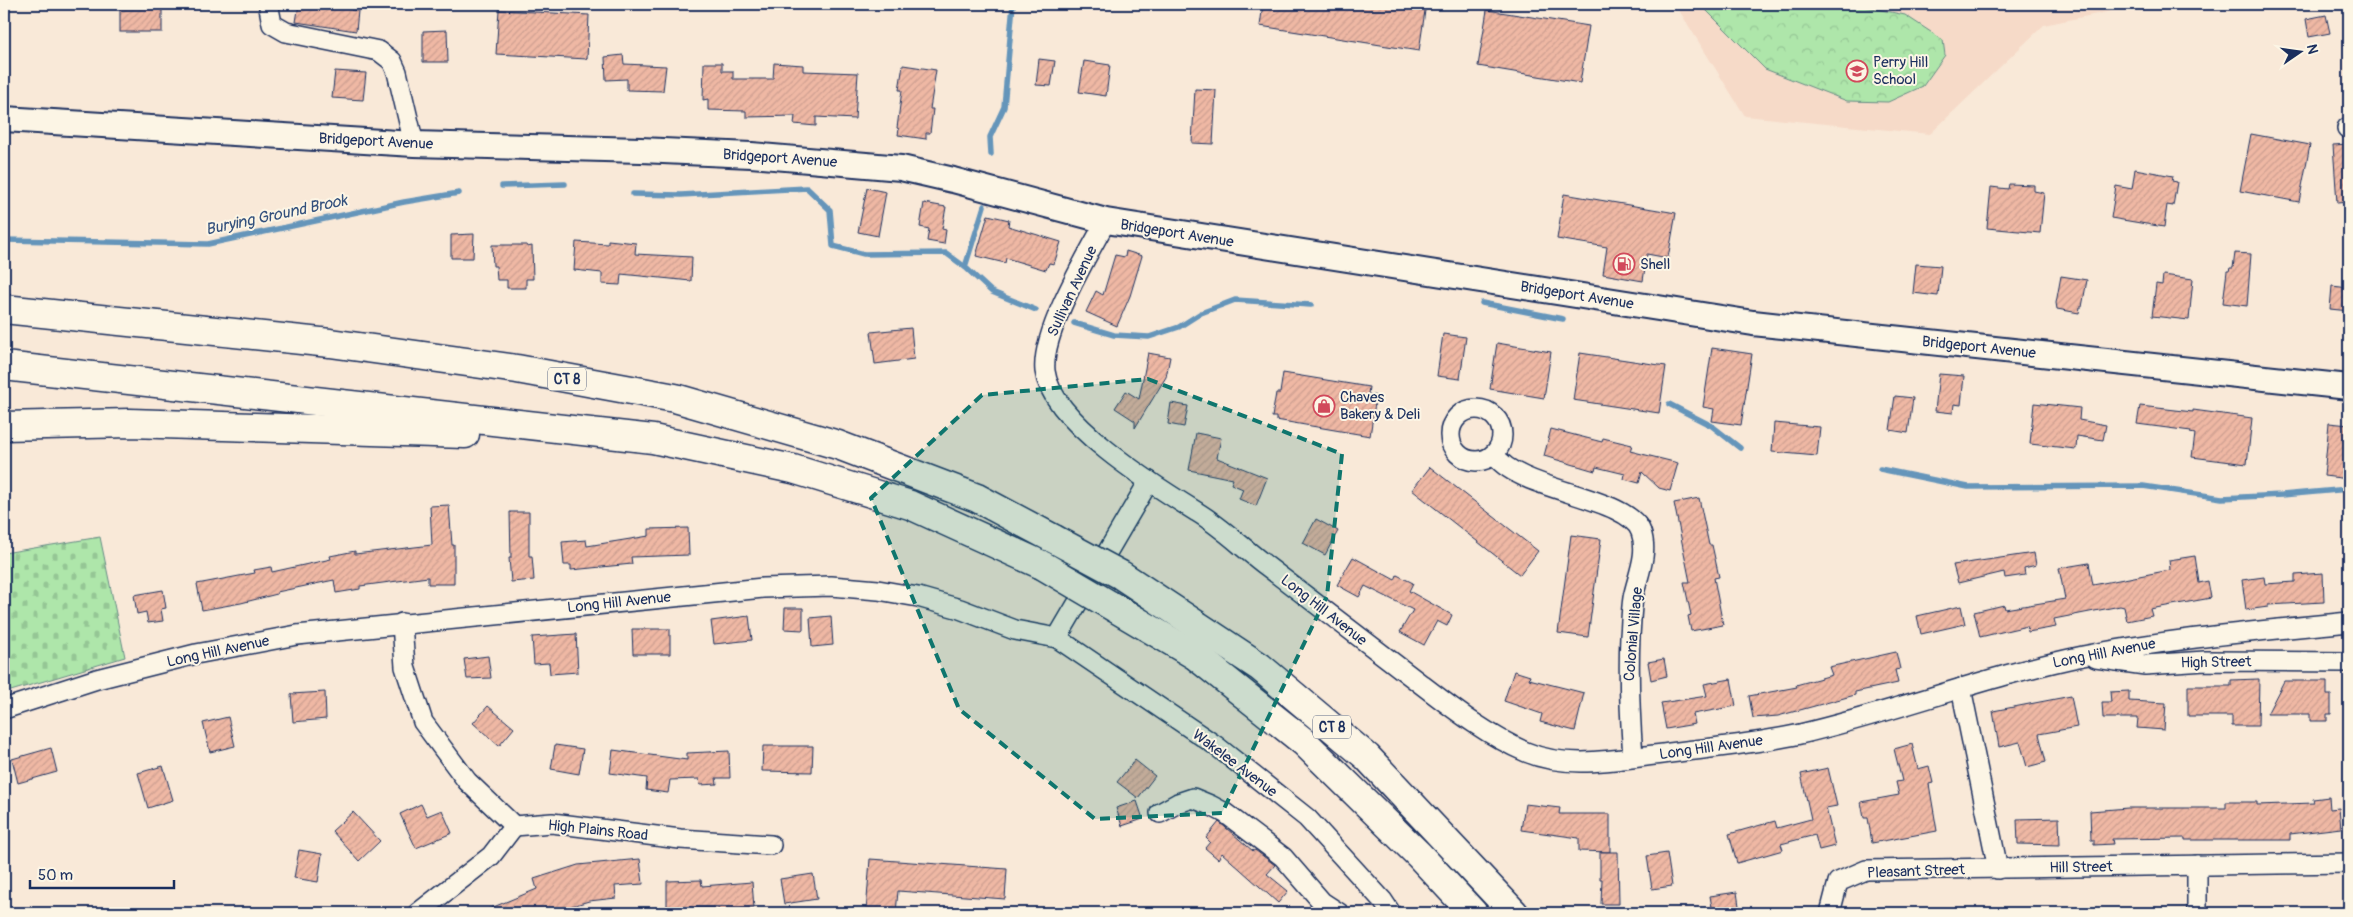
<svg xmlns="http://www.w3.org/2000/svg" width="2353" height="917" font-family="Pangolin,sans-serif">
<defs>
<pattern id="forest-crowns" width="20" height="18" patternUnits="userSpaceOnUse" patternTransform="scale(1.25)"><rect width="20" height="18" fill="#aee6aa"/><path d="M2 6a3 3 0 1 1 6 0M12 15a3 3 0 1 1 6 0" fill="none" stroke="#95c695"/></pattern>
<pattern id="cemetery-stones" width="16" height="16" patternUnits="userSpaceOnUse" patternTransform="scale(1.25)"><rect width="16" height="16" fill="#aee6aa"/><path d="M2 7V4a2 2 0 0 1 4 0v3zM10 15v-3a2 2 0 0 1 4 0v3z" fill="#95c695"/></pattern>
<pattern id="building-hatch" width="6" height="6" patternUnits="userSpaceOnUse" patternTransform="scale(1.25)"><rect width="6" height="6" fill="#efb8a4"/><path d="M-1 1l2-2M0 6l6-6M5 7l2-2" fill="none" stroke="#cc9e90"/></pattern>
</defs>
<rect width="100%" height="100%" fill="#f9e9d8"/>
<filter id="ink" filterUnits="userSpaceOnUse"><feTurbulence type="fractalNoise" baseFrequency=".02" numOctaves="2"/><feDisplacementMap in="SourceGraphic" scale="10" xChannelSelector="R" yChannelSelector="G"/><feConvolveMatrix kernelMatrix="1 2 1 2 8 2 1 2 1" color-interpolation-filters="sRGB"/></filter>
<g filter="url(#ink)">
<path fill="#f6dac8" d="M1675,4H2145L2044,25L1930,134L1745,116Z"/>
<path fill="url(#forest-crowns)" stroke="#648a84" d="M1700,4H1853L1905,15L1943,40L1945,55L1923,86L1888,102L1847,101L1765,69Z"/>
<path fill="url(#cemetery-stones)" stroke="#648a84" d="M100,537L125,657L4,693V553Z"/>
<g fill="none" stroke-linecap="round" stroke-linejoin="round">
<g stroke="#6595ba" stroke-width="5.5">
<path d="M991,154L990,137L1004,107L1013,4"/>
<path d="M502,186L565,184"/>
<path d="M633,194L681,195L807,188L830,210L833,246L864,254L946,253L965,267L992,292L1036,310"/>
<path d="M4,240L208,244L404,202L459,193"/>
<path d="M965,267L984,206"/>
<path d="M1482,303L1563,319"/>
<path d="M1074,323L1114,335L1149,337L1179,327L1201,313L1235,300L1311,305"/>
<path d="M1669,404L1712,426L1740,448"/>
<path d="M1880,469L1968,487L2143,486L2222,498L2282,495L2349,489"/>
</g>
</g>
<g fill="url(#building-hatch)" stroke="#1b2f5e">
<rect x="120" y="4" width="42" height="28"/>
<path d="M299,4H352L351,10L358,11L356,31L296,22Z"/>
<path d="M1263,4H1426L1419,51L1260,26Z"/>
<path d="M499,10L589,15L587,59L496,54Z"/>
<path d="M1487,10L1589,26L1580,83L1478,66Z"/>
<path d="M2326,15L2330,33L2309,37L2306,19Z"/>
<path d="M447,30L448,62H423V31Z"/>
<path d="M623,55L624,64L666,66L663,91L627,90V79L606,80L605,57Z"/>
<path d="M1039,59L1055,61L1051,86L1036,85Z"/>
<path d="M1084,61L1110,65L1106,96L1079,92Z"/>
<path d="M704,63H722V71H733V79H773L774,63L803,65V71L858,73L855,119L816,117V126L794,124L795,116L746,117V111L708,110V99L703,100Z"/>
<path d="M903,65L936,70L930,109H933L930,133H926V139L898,135L899,129L897,128L902,90H899Z"/>
<path d="M335,71L366,73L363,100L332,98Z"/>
<path d="M1195,89L1216,90L1213,144L1192,143Z"/>
<path d="M2251,134L2310,145L2299,202L2240,191Z"/>
<path d="M2349,144V202L2337,203L2333,145Z"/>
<path d="M2135,169L2173,176L2172,181L2177,182L2173,206L2167,205L2164,227L2111,218L2116,186L2132,189Z"/>
<path d="M2009,184L2034,185V191L2044,193L2040,233L1987,228L1991,187L2008,189Z"/>
<path d="M867,188L886,192L878,236L858,232Z"/>
<path d="M1564,194L1676,213L1668,258L1647,254L1643,281L1603,274L1607,247L1557,239Z"/>
<path d="M924,203L946,207L942,229L946,230L944,244L927,241L929,229L920,227Z"/>
<path d="M988,215L1009,220L1008,226L1061,242L1054,264L1049,263L1046,270L1006,258L1005,263L976,256Z"/>
<path d="M474,234L473,258H451V235Z"/>
<path d="M608,240L636,243L635,254L692,257L691,281L621,274L620,285L602,284V273L574,270L576,242L608,244Z"/>
<path d="M492,245H527V247L532,246L533,279H526V288H507V280H497L496,266H493Z"/>
<path d="M1126,251L1142,256L1130,296L1117,326L1086,312L1096,291L1103,295L1115,255L1125,257Z"/>
<path d="M2235,253L2251,254L2247,306L2223,303L2227,271H2229L2230,268H2233Z"/>
<path d="M1916,264L1941,266L1938,296L1913,293Z"/>
<path d="M2163,275L2193,279L2189,320L2152,316L2156,284L2162,285Z"/>
<path d="M2061,276L2087,280L2082,307H2080L2079,313L2057,309L2056,303Z"/>
<path d="M2332,286L2349,288V311L2330,309Z"/>
<path d="M911,328L914,359L875,364L871,332Z"/>
<path d="M1443,334L1466,337L1460,379L1437,376Z"/>
<path d="M1497,343L1551,352L1544,398L1490,389Z"/>
<path d="M1712,348L1752,354L1741,425L1712,421L1714,409L1703,407Z"/>
<path d="M1148,353L1170,357L1166,377L1135,428V421L1115,408L1126,391L1139,399Z"/>
<path d="M1580,353L1666,366L1659,413L1573,400Z"/>
<path d="M1283,373L1369,387L1368,394L1376,396L1370,436L1276,420V417H1272L1276,393H1280Z"/>
<path d="M1939,374L1964,376L1961,405L1954,404L1953,413L1935,411Z"/>
<path d="M1895,396L1913,398L1908,433L1890,430Z"/>
<path d="M1171,403L1188,406L1184,427L1168,424Z"/>
<path d="M2034,403L2080,408L2079,420L2106,425L2103,440L2077,436L2076,449L2030,444Z"/>
<path d="M2140,406L2193,412V410L2252,418L2247,464L2192,457L2195,434L2190,433L2191,431L2137,424Z"/>
<path d="M1774,423L1820,427L1817,456L1772,452Z"/>
<path d="M2329,423L2349,425V479L2324,476Z"/>
<path d="M1551,429L1602,442L1603,438L1632,445L1630,451L1678,463L1670,491L1659,488L1642,472L1639,483L1624,479L1625,474L1596,467L1595,471L1544,456Z"/>
<path d="M1196,433L1221,438L1217,458L1267,478L1256,506L1239,499L1243,489L1231,484L1233,479L1189,470Z"/>
<path d="M1430,467L1538,551L1520,575L1412,490Z"/>
<path d="M1699,498L1709,545H1712L1719,577L1714,578L1723,625L1691,631L1688,616L1691,615L1684,582H1690L1674,503Z"/>
<path d="M449,505L452,545H454V584H428V577L360,586V589L336,593L334,580L277,592V594L241,603L202,610L197,584L255,573L254,570L271,567L272,572L331,559L330,556L355,551V554L432,545L430,506Z"/>
<path d="M510,512H529V556H532L534,580L511,582L509,558H511Z"/>
<path d="M1316,519L1338,531L1325,555L1303,543Z"/>
<path d="M688,528L689,555L631,557L632,564L571,570V565H564L562,542L586,540L587,546L649,536V529Z"/>
<path d="M1571,535L1601,539L1588,637L1558,633Z"/>
<path d="M2034,553L2036,565L2024,568L2025,575L2005,578L2004,572L1958,583L1953,565Z"/>
<path d="M2195,556L2199,583L2208,581L2211,598L2150,609L2152,616L2127,621L2124,607L2120,606L2054,619L2056,627L2028,632L2027,626L1980,637L1974,612L2004,605L2005,609L2065,599L2059,568L2089,563L2093,585L2170,570L2169,560Z"/>
<path d="M1353,557L1395,580L1397,575L1413,583L1409,591L1452,615L1447,626L1437,621L1424,645L1400,632L1413,610L1365,586L1359,597L1337,585Z"/>
<path d="M2323,573L2324,602L2268,605V607L2246,610L2242,580L2264,577L2265,584L2295,582V575Z"/>
<path d="M163,590L166,608L161,609L163,621L148,623L146,612L137,614L134,595Z"/>
<path d="M1961,606L1965,624L1921,634L1917,616Z"/>
<path d="M785,608H803V630L784,629Z"/>
<path d="M749,616L752,640L714,644L711,621Z"/>
<path d="M831,616L833,645L812,647L810,618Z"/>
<path d="M632,629H670V654H633Z"/>
<path d="M576,634L578,672L550,674L549,663L534,664L532,637Z"/>
<path d="M1896,652L1900,669L1895,670L1898,683L1855,692V695L1778,716L1753,718L1749,696L1797,687L1796,685L1832,675L1829,667Z"/>
<path d="M488,656L491,678L467,679L464,659Z"/>
<path d="M1664,659L1667,676L1651,680L1648,662Z"/>
<path d="M1514,671L1530,676L1529,679L1584,693L1575,731L1540,722L1542,714L1504,701Z"/>
<path d="M1731,679L1736,706L1693,714L1695,724L1666,729L1661,703L1707,696L1704,684Z"/>
<path d="M2259,679L2258,726H2232V716H2188V686H2231V680Z"/>
<path d="M2284,681H2327V695H2331V714H2327V721H2310V714H2267Z"/>
<path d="M2129,691V701L2166,703L2164,730L2137,728L2138,718H2103L2102,702H2111L2110,692Z"/>
<path d="M325,692L326,719L293,722L291,694Z"/>
<path d="M2071,696L2077,727L2039,734L2046,762L2027,767L2020,742L1999,747L1993,711Z"/>
<path d="M488,706L514,728L499,746L473,723Z"/>
<path d="M228,717L235,746L210,752L203,723Z"/>
<path d="M1912,744L1918,769L1929,766L1933,783L1929,784L1937,831L1872,843L1868,818H1864L1861,802L1899,795L1896,782L1902,781L1894,749Z"/>
<path d="M555,745L583,749L579,774L551,769Z"/>
<path d="M763,746H813L812,772L762,771Z"/>
<path d="M51,748L57,772L18,783L12,759Z"/>
<path d="M613,750L687,760V753L729,751L730,778H716L717,784L700,785L699,779L670,780L668,793L646,790L647,778L610,773Z"/>
<path d="M1135,760L1155,776L1138,798L1117,782Z"/>
<path d="M163,766L173,800L148,808L138,773Z"/>
<path d="M1828,768L1837,806L1826,808L1835,846L1819,850L1815,835L1781,844L1783,850L1737,863L1729,834L1775,821L1777,828L1811,819L1801,774Z"/>
<path d="M2329,797L2330,809L2339,808L2341,828L2290,834V840H2185V838L2112,839L2113,844L2094,845V840H2091L2090,811L2128,808H2226V802H2257V805L2314,803L2313,799Z"/>
<path d="M1137,801L1143,819L1122,826L1116,808Z"/>
<path d="M421,804L427,816L442,810L452,833L416,848L400,814Z"/>
<path d="M1525,804L1560,808L1559,814H1610V852L1579,851V838L1521,830Z"/>
<path d="M353,812L380,841L359,861L332,831Z"/>
<path d="M2059,818L2060,845L2018,844L2017,819Z"/>
<path d="M1219,822L1253,851L1255,850L1275,865L1267,874L1288,891L1278,903L1222,853L1218,859L1205,848L1210,842L1206,838Z"/>
<path d="M299,850L322,854L318,882L294,878Z"/>
<path d="M1600,852H1618L1619,904H1601L1602,879H1600Z"/>
<path d="M1667,853L1672,886L1652,889L1647,856Z"/>
<path d="M640,859L643,884L615,886L616,898L589,901L548,913H479L537,889L534,879L578,865Z"/>
<path d="M870,859L1007,869L1005,899L898,891L896,913H866Z"/>
<path d="M813,874L817,899L784,904L780,879Z"/>
<path d="M701,880L702,886L752,882L754,908L719,911L718,908H667V881Z"/>
<path d="M1737,892L1740,913H1713L1710,896Z"/>
</g>
<g fill="none" stroke-linecap="round" stroke-linejoin="round">
<g stroke="#1b2f5e" stroke-width="22">
<g id="minor">
<path d="M270,4L269,8L272,24L286,32L379,51L392,61L397,72L414,144"/>
<path d="M2347,128H2349"/>
<path d="M1106,221C1087,256 1041,333 1045,371C1051,422 1155,486 1197,512C1222,527 1244,549 1268,567C1317,605 1367,643 1417,681C1451,707 1486,735 1526,752C1568,770 1618,759 1663,754C1708,748 1755,744 1800,734C1895,712 1987,676 2083,656C2171,638 2260,631 2349,622"/>
<circle cx="1476" cy="435" r="26"/>
<path d="M1494,454C1516,491 1629,496 1641,532C1649,554 1637,577 1633,598C1631,611 1631,624 1630,636C1628,677 1630,716 1633,757"/>
<path d="M402,623L405,667L423,722L467,781L514,826L552,823L680,839L771,845"/>
<path d="M1057,638L1149,481"/>
<path d="M2096,658L2145,665L2205,661L2349,662"/>
<path d="M1961,688L1998,869"/>
<path d="M4,709L97,679L196,654L297,635L763,588L831,586L878,590L918,597L960,609L1015,630L1057,638L1215,745L1307,818L1383,901L1391,913"/>
<path d="M1160,813L1178,803L1193,798L1210,805L1225,813L1283,857L1322,902L1339,913"/>
<path d="M2197,865V913"/>
<path d="M418,913L491,856L514,826"/>
<path d="M1830,913L1838,882L1866,870L2349,863"/>
</g>
</g>
<g stroke="#1b2f5e" stroke-width="28">
<path id="major" d="M4,119L414,144L641,150L751,155L901,168L953,180L1106,221L1753,323L2349,387"/>
</g>
<g stroke="#1b2f5e" stroke-width="31">
<g id="highway">
<path d="M4,309L330,343L517,369L675,398L838,445L977,498L1054,539"/>
<path d="M4,366L653,439L793,469L910,505L1042,565"/>
<path d="M4,426L130,423L465,434"/>
<path d="M1121,575L1260,667L1367,757L1514,913"/>
<path d="M1115,608L1196,656L1304,742L1419,855L1473,913"/>
</g>
</g>
<use href="#minor" stroke="#fcf5e5" stroke-width="19"/>
<use href="#major" stroke="#fcf5e5" stroke-width="24"/>
<use href="#highway" stroke="#fcf5e5" stroke-width="28"/>
<g stroke="#1b2f5e" stroke-width="31" stroke-linecap="butt">
<g id="highway-bridge">
<path d="M1054,539L1121,575"/>
<path d="M1042,565L1115,608"/>
</g>
</g>
<use href="#highway-bridge" stroke="#fcf5e5" stroke-width="28"/>
</g>
</g>
<path fill="#0f766e" fill-opacity="0.2" stroke="#0f766e" stroke-width="4" stroke-dasharray="10 6" stroke-linejoin="round" d="M1148,379L1342,454L1327,596L1222,813L1095,819L959,709L871,498L982,395Z"/>
<defs>
<g id="school-ring" transform="scale(1.125)"><circle r="9.5" fill="#fcf5e5" stroke="#d1495b" stroke-width="1.5"/><path d="M0-5L7-2L0 1L-7-2ZM-4 1L0 2.5L4 1V4Q0 6-4 4Z" fill="#d1495b"/></g>
<g id="fuel-ring" transform="scale(1.125)"><circle r="9.5" fill="#fcf5e5" stroke="#d1495b" stroke-width="1.5"/><path d="M-5.5-6h7V0h2V4h1.3V-2.5L3-4.5l.8-.8L6-3V5H2.5V1h-1V6h-7ZM-4.2-4.7v3.2H.2V-4.7Z" fill="#d1495b"/></g>
<g id="shop-ring" transform="scale(1.125)"><circle r="9.5" fill="#fcf5e5" stroke="#d1495b" stroke-width="1.5"/><path d="M-5-2.5h2.3a2.7 3.5 0 0 1 5.4 0H5L5.5 6h-11ZM-1.5-2.5h3a1.5 2.3 0 0 0-3 0Z" fill="#d1495b"/></g>
</defs>
<g fill-rule="evenodd">
<use href="#school-ring" x="1857" y="71"/>
<use href="#fuel-ring" x="1624" y="264"/>
<use href="#shop-ring" x="1324" y="406"/>
</g>
<g text-anchor="middle" stroke-width="4" stroke-linejoin="round" paint-order="stroke">
<g fill="#fcf5e5" stroke="#5e6a86" stroke-width="1">
<rect x="548" y="367.5" width="38" height="23" rx="4"/>
<rect x="1313" y="715.5" width="38" height="23" rx="4"/>
</g>
<g font-size="14" font-weight="bold" fill="#1b2f5e">
<text x="567" y="384">CT 8</text>
<text x="1332" y="732">CT 8</text>
</g>
<g font-size="15" fill="#1b2f5e" stroke="#fcf5e5" text-anchor="start">
<text x="1873" y="67">Perry Hill<tspan x="1873" dy="17">School</tspan></text>
<text x="1640" y="269">Shell</text>
<text x="1340" y="402">Chaves<tspan x="1340" dy="17">Bakery &amp; Deli</tspan></text>
</g>
<g font-size="15" fill="#1b2f5e" stroke="#fcf5e5">
<text transform="translate(376 141) rotate(3)" y="5">Bridgeport Avenue</text>
<text transform="translate(780 158) rotate(4)" y="5">Bridgeport Avenue</text>
<text transform="translate(1177 233) rotate(9)" y="5">Bridgeport Avenue</text>
<text transform="translate(1072 291) rotate(-65)" y="5">Sullivan Avenue</text>
<text transform="translate(1577 295) rotate(9)" y="5">Bridgeport Avenue</text>
<text transform="translate(1979 347) rotate(6)" y="5">Bridgeport Avenue</text>
<text transform="translate(619 602) rotate(-6)" y="5">Long Hill Avenue</text>
<text transform="translate(1324 610) rotate(38)" y="5">Long Hill Avenue</text>
<text transform="translate(1633 634) rotate(-85)" y="5">Colonial Village</text>
<text transform="translate(218 651) rotate(-12)" y="5">Long Hill Avenue</text>
<text transform="translate(2104 653) rotate(-11)" y="5">Long Hill Avenue</text>
<text transform="translate(2216 662) rotate(-1)" y="5">High Street</text>
<text transform="translate(1711 747) rotate(-8)" y="5">Long Hill Avenue</text>
<text transform="translate(1235 763) rotate(37)" y="5">Wakelee Avenue</text>
<text transform="translate(598 830) rotate(6)" y="5">High Plains Road</text>
<text transform="translate(2081 867) rotate(-1)" y="5">Hill Street</text>
<text transform="translate(1916 871) rotate(-2)" y="5">Pleasant Street</text>
</g>
<g font-size="16" font-style="italic" fill="#34517d" stroke="#fcf5e5">
<text transform="translate(276 214) rotate(-12)" y="6">Burying Ground Brook</text>
</g>
</g>
<rect width="2353" height="917" fill="none" stroke="#fcf5e5" stroke-width="20"/>
<rect x="10" y="10" width="2333" height="897" fill="none" stroke="#1b2f5e" stroke-width="2" filter="url(#ink)"/>
<g transform="translate(2300 52) rotate(77)" stroke="#fcf5e5" stroke-width="4" paint-order="stroke">
<path d="M0-4L9 19L0 12L-9 19Z" fill="#1b2f5e"/>
<text y="-8" font-size="14" font-weight="bold" text-anchor="middle" fill="#1b2f5e">N</text>
</g>
<path d="M30 880v8h144v-8" fill="none" stroke="#1b2f5e" stroke-width="2.5"/>
<text x="38" y="880" font-size="15" fill="#1b2f5e" stroke="#fcf5e5" stroke-width="4" paint-order="stroke">50 m</text>
</svg>
